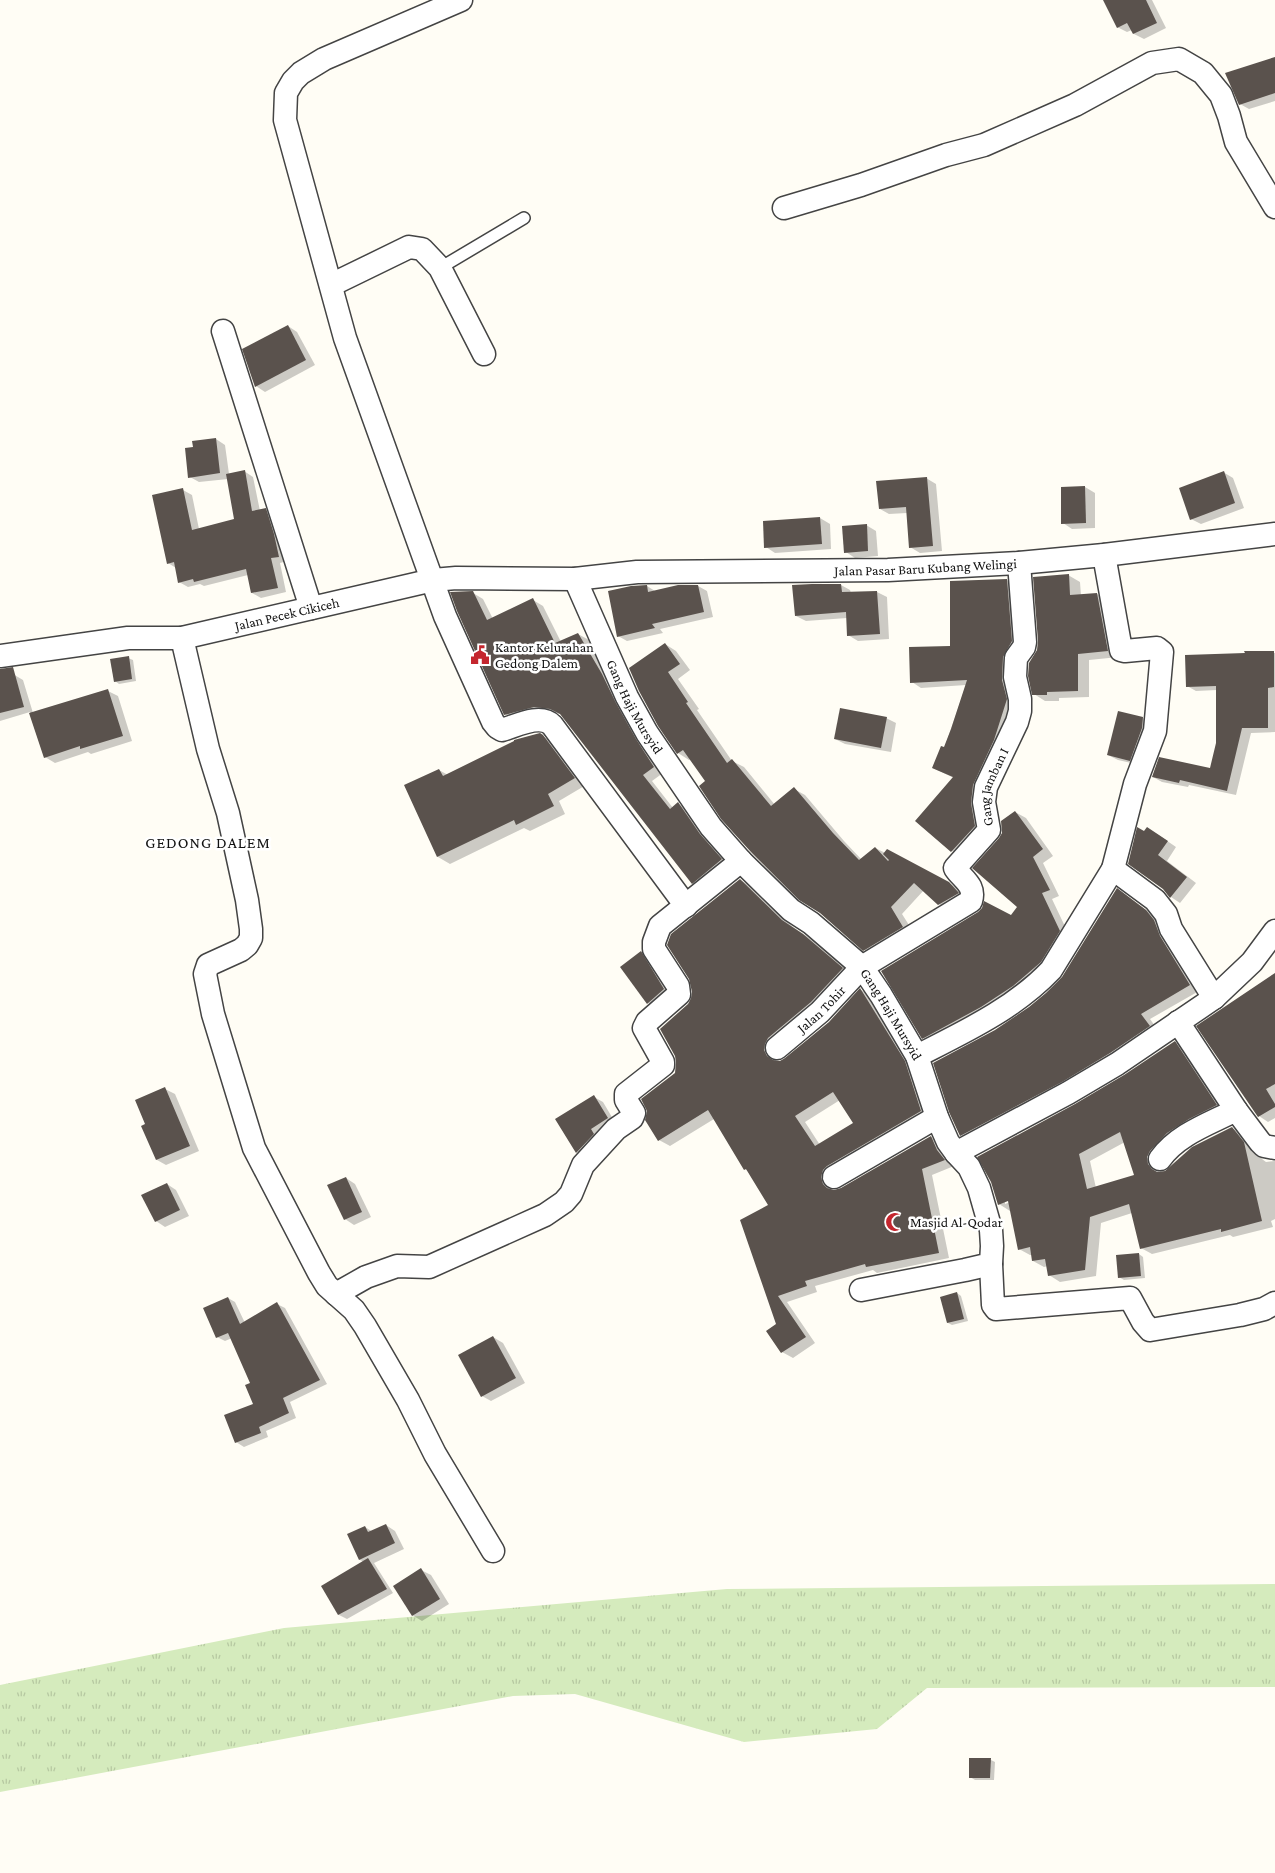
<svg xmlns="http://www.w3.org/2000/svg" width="1275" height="1873" font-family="'Crimson Pro',serif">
<defs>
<pattern id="grass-tufts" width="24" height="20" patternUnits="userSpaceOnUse" patternTransform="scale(1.25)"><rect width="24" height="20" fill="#d5ebbd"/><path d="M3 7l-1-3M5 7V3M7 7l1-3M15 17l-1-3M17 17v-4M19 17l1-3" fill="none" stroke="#b6c8a1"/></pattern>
</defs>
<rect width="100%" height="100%" fill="#fffdf5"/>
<path fill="url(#grass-tufts)" d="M1275,1584V1687L927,1688L877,1729L744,1742L575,1694L513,1696L0,1792V1685L284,1628L727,1589Z"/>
<g fill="#0003" fill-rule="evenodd">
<path d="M1104,0H1152L1166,28L1144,39L1134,34L1132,30L1127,32L1117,27Z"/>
<path d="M1275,59V101L1249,109L1240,104L1226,74Z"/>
<path d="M288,326L297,332L315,365L265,392L256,386Z"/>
<path d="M216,439L225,445L229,474L244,471L253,477L260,511L265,510L274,515L287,561L280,563L286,592L261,598L252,593L248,575L204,586L200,584L188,587L179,582L176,568L168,563L183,490L192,495L199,529L236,520L228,479L199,482L190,477L194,448Z"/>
<path d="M1223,472L1233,478L1244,508L1201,524L1191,519Z"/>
<path d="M926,478L936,484L942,551L920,553L910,547L907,513L889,514L880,509Z"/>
<path d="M1085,487L1095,493V528L1072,529L1063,523Z"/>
<path d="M820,518L830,524L831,549L775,553L766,547L764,522Z"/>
<path d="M866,525L876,531L878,556L855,558L846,552Z"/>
<path d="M1068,575L1080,582L1081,596L1097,594L1109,601L1119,657L1089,660V697L1059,698V701H1045L1034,694L1038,650Z"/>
<path d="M1007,580L1016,586L1015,705L984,831L961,856L952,851L916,821L954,778L933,768L944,749L966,685L921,688L912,682L952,647Z"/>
<path d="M841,585L850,590L851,593L877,592L887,597L889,639L858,641L848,635L847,618L806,621L796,616Z"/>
<path d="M647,586L655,591L698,586L707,591L713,617L660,629L663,633L627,641L618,636Z"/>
<path d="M473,593L483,599L493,619L533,600L543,606L561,642L578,634L589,640L663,773L652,781L673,808L678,804L688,810L731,866L703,888L693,883L561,714L545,712L516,720L505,714Z"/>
<path d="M665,644L676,651L690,670L678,679L699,709L697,710L732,761L744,767L775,805L794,789L805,795L844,841L861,859L875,848L949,883L961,890L969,900L950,911L939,904L924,890L902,914L914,933L875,956L864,950L691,759L689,760L678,753L659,725Z"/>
<path d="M1246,652L1275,653V732L1251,733L1236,795L1189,785L1188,787L1162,782L1153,777L1211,769L1217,743V690L1196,691L1187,686Z"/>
<path d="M128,658L133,660L136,681L119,684L115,681Z"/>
<path d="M0,669L6,670L23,680L33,713L108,691L118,696L132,741L91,754L88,752L55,763L45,757L30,712L0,721Z"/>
<path d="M886,718L896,723L891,752L845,744L835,739Z"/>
<path d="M1143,718L1152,723L1140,765L1118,760L1108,755Z"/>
<path d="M542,736L555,743L586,785L559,801L565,814L530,831L524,828L450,864L438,857L405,786L439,770L448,775Z"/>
<path d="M1015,812L1026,818L1053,856L1043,863L1059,896L1052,899L1070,937L1051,967L933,1044L923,1038L1018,907L1000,839Z"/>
<path d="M1145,832L1157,834L1176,847L1167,861L1196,883L1180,903L1171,897L1164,889Z"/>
<path d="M740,880L751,886L793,927L814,941L853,975L774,1058L777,1062L786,1059L829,1023L861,990L871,995L915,1069L931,1117L831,1184L833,1191L841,1190L931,1137L941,1143L954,1166L932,1175L949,1258L877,1273L873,1270L815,1286L817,1292L787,1302L815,1343L793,1358L782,1352L778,1325L769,1205L748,1171L745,1169L714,1119L670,1146L659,1140L676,1074L689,1005ZM840,1100L855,1123L820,1145L805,1122Z"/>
<path d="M1117,890L1155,916L1199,991L1150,1019L1159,1032L970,1140L960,1135L995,1031L1029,1008L1063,978Z"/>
<path d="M642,953L651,958L673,995L658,1009L648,1003L622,967Z"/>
<path d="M1275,975V1118L1268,1122L1259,1116Z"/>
<path d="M1175,1042L1186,1048L1227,1111L1158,1163V1170L1160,1173L1165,1172L1232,1128L1243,1134L1262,1159L1266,1162L1275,1161V1219L1271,1221L1273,1227L1233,1237L1230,1235L1152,1254L1141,1248L1132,1213L1101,1223L1096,1276L1060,1282L1049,1275L1048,1266L1044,1267L1033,1261L1032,1255H1030L1019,1249L1011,1210L1010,1211L999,1204L1075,1105L1125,1076ZM1125,1142L1136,1175L1096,1188L1090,1161ZM1015,1200L1005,1204V1201Z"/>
<path d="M165,1089L175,1094L199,1151L166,1165L157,1160L146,1125Z"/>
<path d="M594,1097L603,1102L616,1124L586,1157L577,1152Z"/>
<path d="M346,1178L355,1184L371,1217L354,1225L345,1219Z"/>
<path d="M167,1184L176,1190L189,1216L165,1227L156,1221Z"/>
<path d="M1139,1254L1143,1257L1145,1278L1124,1280L1119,1277Z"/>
<path d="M957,1293L961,1296L968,1321L952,1325L948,1323Z"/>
<path d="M228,1298L235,1302L245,1323L277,1304L285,1308L327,1384L290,1402L296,1418L266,1431L268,1437L244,1447L236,1442L254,1405L252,1384L232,1338L225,1341L217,1337Z"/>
<path d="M493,1337L503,1343L525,1383L491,1401L482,1396Z"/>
<path d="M386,1525L395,1531L404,1549L374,1563L393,1593L347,1619L339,1615L323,1587L364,1562L360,1560L349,1535L365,1527L373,1532Z"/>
<path d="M421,1570L431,1575L449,1604L422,1621L412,1615Z"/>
<path d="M991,1760L995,1762L994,1780H975L970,1777Z"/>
</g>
<g fill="#5a524d" fill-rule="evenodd">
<path d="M1103,0H1146L1157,23L1133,34L1127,23L1117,28Z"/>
<path d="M1275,57V93L1239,105L1225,73Z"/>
<path d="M288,325L306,360L255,387L242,349Z"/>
<path d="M216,438L220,473L188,478L185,448L193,447L192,441Z"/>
<path d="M245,470L252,511L266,508L274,534L279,557L271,558L278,588L251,593L246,569L194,582L193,579L178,583L174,562L167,564L152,495L183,488L192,530L234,519L226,474Z"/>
<path d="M1224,471L1235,503L1190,520L1179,488Z"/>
<path d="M927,477L933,546L909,548L906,507L879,509L876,481Z"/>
<path d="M1085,486L1086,523L1061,524V487Z"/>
<path d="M820,517L822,544L764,548L763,521Z"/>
<path d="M867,524L868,551L844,553L842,526Z"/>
<path d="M1069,574L1070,595L1097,593L1108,651L1078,654V691L1047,692V695H1032L1028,676L1029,663L1037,650L1038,641L1033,577Z"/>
<path d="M1007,579L1012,641L1003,657L1002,680L1007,699L994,740L973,785L971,803L975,826L951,852L915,821L953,777L932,768L941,746L944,747L951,729L967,680L910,683L909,647L950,646V581Z"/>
<path d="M812,584H841L842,592L877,591L880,634L847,636L846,612L795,616L792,585Z"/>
<path d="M647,585L648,592L678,585H698L704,612L652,624L655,628L617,637L608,591L631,586Z"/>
<path d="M473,591L487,620L533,598L555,643L578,633L602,674L616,703L636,739L654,767L643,775L670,809L678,802L700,834L722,859L692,884L560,714L550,709L534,707L504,715L457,611L450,592Z"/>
<path d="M665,643L680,664L668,672L688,702L686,703L727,763L732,759L771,806L794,787L833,833L859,860L875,847L888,861L889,860L883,854L887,849L949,882L959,893L938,905L914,883L891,907L903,927L863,951L820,913L799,900L751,852L721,819L699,786L705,781L683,750L677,754L658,726L639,691L629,668Z"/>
<path d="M1244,651H1274V687L1268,688V728H1242L1227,791L1180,780L1179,783L1152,777L1159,757L1210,768L1216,743V686L1186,687L1185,655L1245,653Z"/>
<path d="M129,656L132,679L114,682L110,659Z"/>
<path d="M13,667L24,707L0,713V669Z"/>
<path d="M108,689L123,736L80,749V746L44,758L29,713Z"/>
<path d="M840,708L887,717L881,748L834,739Z"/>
<path d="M1118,711L1143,717L1142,728L1130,761L1107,755Z"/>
<path d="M540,733L543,735L575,778L548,794L554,806L516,825L514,820L437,857L404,785L439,769L443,776L514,741V740Z"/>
<path d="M1015,811L1043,849L1033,857L1050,890L1042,893L1060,931L1041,962L1013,986L981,1007L922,1039L881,971L978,912L982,908L984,901L1011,915L1017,907L972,868L999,838L1002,833L1001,821Z"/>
<path d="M1137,827L1144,831L1147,827L1168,841L1158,855L1187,877L1170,898L1163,889L1128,864Z"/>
<path d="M740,879L782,920L803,934L843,968L811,1002L768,1038L765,1044L764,1050L767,1056L773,1060L780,1061L785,1058L829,1022L860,988L905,1061L921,1111L827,1166L823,1170L821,1177L823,1184L827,1188L834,1190L841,1188L931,1136L937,1150L945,1160L922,1169L939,1253L866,1267L865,1264L805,1281L807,1286L778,1296L806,1337L781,1353L766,1331L776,1324L740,1220L768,1205L746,1169L744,1170L708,1110L658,1141L645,1120L647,1111L641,1099L675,1073L676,1062L675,1056L660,1029L688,1004L691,998L692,992L689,979L667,945L671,934ZM833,1092L853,1123L815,1146L795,1116Z"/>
<path d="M1117,888L1146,910L1154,920L1160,936L1190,985L1141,1014L1150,1026L1110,1053L1062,1082L960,1136L949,1112L933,1063L995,1030L1029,1007L1046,993L1062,977Z"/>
<path d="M641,951L664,989L647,1004L620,967Z"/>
<path d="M1275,973V1084L1266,1089L1275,1104V1107L1258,1117L1196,1026Z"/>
<path d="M1175,1041L1217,1105L1189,1119L1167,1133L1150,1151L1147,1157L1148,1164L1152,1169L1157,1172L1165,1171L1192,1147L1232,1127L1244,1142L1262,1221L1221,1232V1229L1140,1249L1129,1204L1090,1217L1085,1270L1048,1276L1045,1259L1032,1261L1030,1247L1018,1250L1008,1201L998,1205L991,1182L977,1157L1075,1104L1124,1075ZM1120,1132L1134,1175L1087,1189L1079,1154Z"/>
<path d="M165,1087L190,1146L156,1160L141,1126L145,1124L135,1100Z"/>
<path d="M594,1095L608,1118L591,1129L594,1134L576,1153L555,1119Z"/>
<path d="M346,1177L362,1212L344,1220L327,1185Z"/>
<path d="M167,1183L180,1210L155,1222L141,1195Z"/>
<path d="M1139,1253L1141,1276L1118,1278L1116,1255Z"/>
<path d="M957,1292L964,1319L947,1323L940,1297Z"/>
<path d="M228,1297L240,1324L277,1302L320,1380L283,1398L289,1413L259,1427L261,1433L235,1443L224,1415L253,1404L245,1385L250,1383L228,1333L216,1338L203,1308Z"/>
<path d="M493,1336L516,1378L481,1397L458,1355Z"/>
<path d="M386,1524L395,1543L359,1560L347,1534L365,1526L368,1532Z"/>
<path d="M368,1558L387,1589L338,1615L321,1586Z"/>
<path d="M421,1568L440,1599L412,1616L393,1586Z"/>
<path d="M969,1758H991L990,1778H969Z"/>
</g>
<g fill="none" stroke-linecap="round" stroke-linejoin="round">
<g stroke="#444" stroke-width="14">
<path id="lane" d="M440,268L524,218"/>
</g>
<g stroke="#444" stroke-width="25">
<g id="street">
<path d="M461,0L324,59L301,73L293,81L286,93L285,120L345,338L445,616L493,722L497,727L502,730C516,726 540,713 552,725L686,906"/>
<path d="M784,208L861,185L946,155L984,145L1075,105L1152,63L1179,59L1203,73L1221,95L1229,116L1236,142L1275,207"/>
<path d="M331,285L409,247L422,249L440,268L484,354"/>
<path d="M223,331L311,608"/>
<path id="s1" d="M575,579L627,697L647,733L711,827L741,861L791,910L811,923L862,967L881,995L917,1056L937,1117L948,1142L956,1153L969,1167L979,1188L991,1230L992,1246L991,1264L965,1270L861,1290"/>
<path d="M182,638L208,749L228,813L247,900L251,929V938L247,945L241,950L208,965L205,974L213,1014L254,1148L319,1273L327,1286L354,1310L365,1326L408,1400L435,1454L493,1551"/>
<path id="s2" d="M0,656L128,638H182L433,580L456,578L575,579L637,572L888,570L1019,563L1104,555L1275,534"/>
<path d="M1113,869L1155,900L1166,914L1171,929L1214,998"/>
<path d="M1178,1022L1236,1110"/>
<path id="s3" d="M777,1048L820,1012L862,967L971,901C976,885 962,879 955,868L989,830L984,802L986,787L1017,722L1020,711V699L1015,677L1016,658L1024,647L1025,642L1019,563"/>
<path d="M917,1056C964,1032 1014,1009 1051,970L1113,869L1135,784L1155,731L1162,652L1157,648L1125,651L1121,650L1104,555"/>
<path d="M956,1153L1068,1093L1117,1064L1214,998L1252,962L1275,931"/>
<path d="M1160,1159C1178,1134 1209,1124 1236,1110L1260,1142L1264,1146L1275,1148"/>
<path d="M834,1177L937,1117"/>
<path d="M991,1264L993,1305L996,1309L1130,1298L1143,1322L1150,1330L1240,1315L1264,1309L1275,1303"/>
<path d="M336,1294L366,1277L397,1266L429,1267L545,1215L564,1202L571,1194L583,1165L616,1129L632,1118L634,1113L626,1100V1094L663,1065V1062L644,1028L647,1022L679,994L678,986L654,949V942L660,926L741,861"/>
</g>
</g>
<use href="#lane" stroke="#fff" stroke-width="11"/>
<use href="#street" stroke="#fff" stroke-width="22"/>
</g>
<defs>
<g id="civic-bare" transform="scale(1.5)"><path d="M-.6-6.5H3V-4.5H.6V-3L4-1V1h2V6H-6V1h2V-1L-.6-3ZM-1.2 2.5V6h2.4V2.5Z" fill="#c4262e" stroke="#fff" stroke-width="2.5" paint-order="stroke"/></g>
<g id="mosque-bare" transform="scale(1.5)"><path d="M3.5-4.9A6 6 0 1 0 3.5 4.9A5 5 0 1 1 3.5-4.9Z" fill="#c4262e" stroke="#fff" stroke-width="2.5" paint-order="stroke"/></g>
</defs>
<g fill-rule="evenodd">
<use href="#civic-bare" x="480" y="655"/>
<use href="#mosque-bare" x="895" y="1222"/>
</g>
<g text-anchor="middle" stroke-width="5" stroke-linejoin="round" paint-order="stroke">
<g font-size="14" fill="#111" stroke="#fff">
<text dy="5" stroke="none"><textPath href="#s2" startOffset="934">Jalan Pasar Baru Kubang Welingi</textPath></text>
<text dy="5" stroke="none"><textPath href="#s2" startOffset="291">Jalan Pecek Cikiceh</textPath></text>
<text dy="5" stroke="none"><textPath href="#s1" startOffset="141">Gang Haji Mursyid</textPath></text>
<text dy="5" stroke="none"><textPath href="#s3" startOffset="380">Gang Jamban I</textPath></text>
<text dy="5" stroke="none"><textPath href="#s3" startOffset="59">Jalan Tohir</textPath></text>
<text dy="5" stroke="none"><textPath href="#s1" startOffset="546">Gang Haji Mursyid</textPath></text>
</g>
<g font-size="14" fill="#111" stroke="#fff" text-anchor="start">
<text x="495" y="652">Kantor Kelurahan<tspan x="495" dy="16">Gedong Dalem</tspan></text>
<text x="910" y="1227">Masjid Al-Qodar</text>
</g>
<g font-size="16" letter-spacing="1" fill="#111" stroke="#fff">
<text x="208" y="848">GEDONG DALEM</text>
</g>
</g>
</svg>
